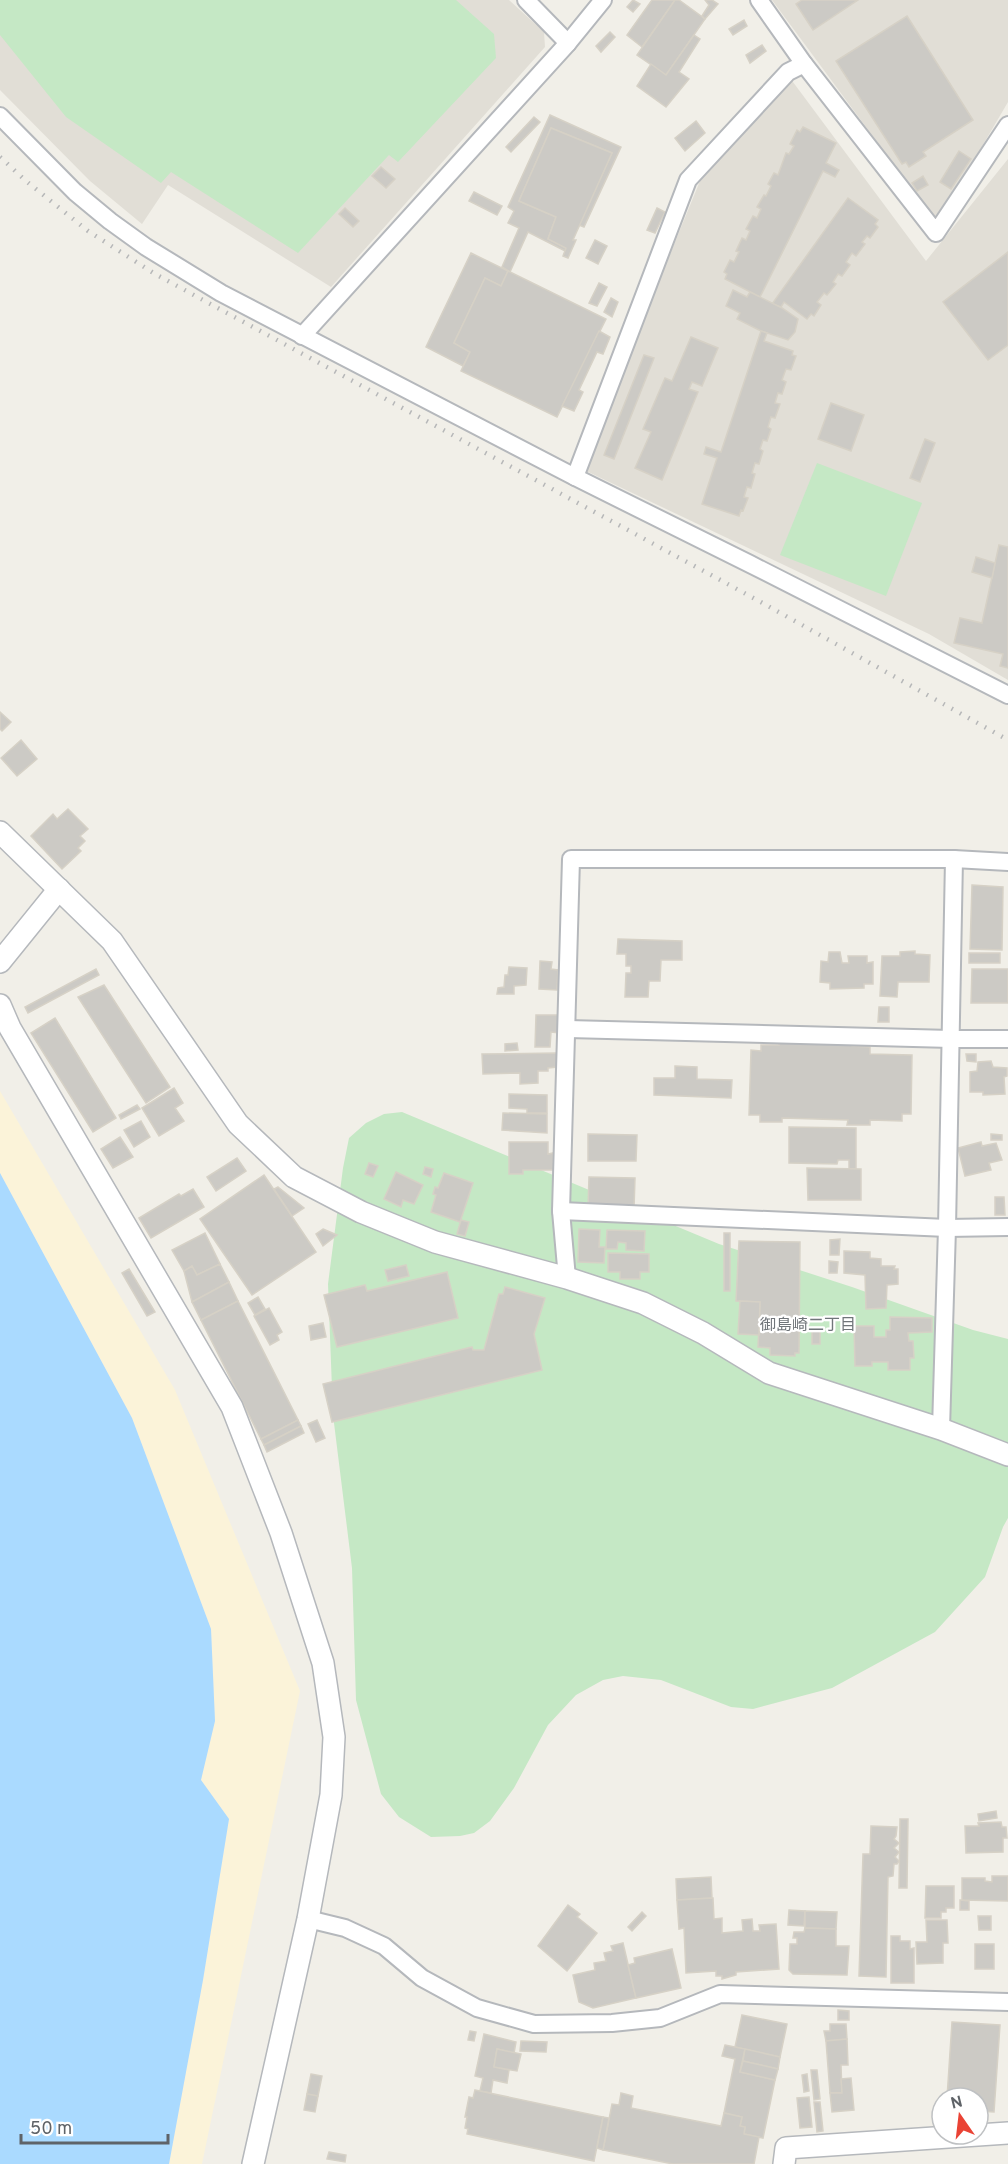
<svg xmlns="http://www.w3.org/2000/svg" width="1008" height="2164" font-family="Overpass,'Noto Sans JP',sans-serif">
<rect width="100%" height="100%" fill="#f1efe8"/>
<g fill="#e1ded6">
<path d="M0,0H509L544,32L545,47L331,287L168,185L142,224L90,181L0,90Z"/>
<path d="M772,0H1008V102L937,223Z"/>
<path d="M790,78L926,261L1008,159V680L929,634L582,469L700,181Z"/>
</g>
<g fill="#c5e8c5">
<path d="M0,0H456L494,34L496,58L398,162L389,155L298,253L171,172L161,183L66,117L0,35Z"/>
<path d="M817,463L922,503L886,596L780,555Z"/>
<path d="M402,1112L719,1244L852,1287L973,1330L1008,1339V1518L1003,1527L985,1577L935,1632L832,1688L753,1709L731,1707L661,1680L623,1676L603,1680L576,1695L548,1725L514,1788L490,1821L474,1833L460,1836L431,1837L399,1817L381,1794L356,1700L352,1568L333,1415L328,1284L343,1168L349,1138L366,1123L384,1114Z"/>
</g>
<path fill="#fbf3d9" d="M0,1091L175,1390L300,1691L202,2164H169L203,1980L229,1819L201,1780L215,1721L211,1629L132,1418L0,1173Z"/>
<path fill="#aadaff" d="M0,1173L132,1418L211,1629L215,1721L201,1780L229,1819L203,1980L169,2164H0Z"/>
<g fill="#cccac5" stroke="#d6d1c6" stroke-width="1.5">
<path d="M633,0L640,4L633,12L627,7Z"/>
<path d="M652,0H675L642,47L627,35Z"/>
<path d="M675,0H679L705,19L666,75L637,55Z"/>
<path d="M705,0H712L718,4L705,19L702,16L709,5Z"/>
<path d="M802,0H858L813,30L796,4Z"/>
<path d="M907,16L973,120L923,152L926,156L909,167L906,162L902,164L836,61Z"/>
<path d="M744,20L747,26L733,35L729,29Z"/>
<path d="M610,32L615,37L601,52L596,46Z"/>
<path d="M694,35L700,39L679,72L689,79L666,107L637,86L651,64L666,75Z"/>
<path d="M762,45L766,51L750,63L746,55Z"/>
<path d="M550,115L621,147L584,227L579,225L612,153L551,128L519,201L556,217L548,239L566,248L565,251L528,232L510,272L502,267L519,228L508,223L514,211L508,207Z"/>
<path d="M534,117L540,122L511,152L506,147Z"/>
<path d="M696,121L705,133L685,151L675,138Z"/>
<path d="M803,127L836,143L826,163L839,170L835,177L823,171L760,297L725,279L727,274L724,272L730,260L734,262L739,252L736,251L742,238L746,240L750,231L746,229L753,216L757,218L761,209L757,207L764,195L766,196L771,186L768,184L774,173L778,175L786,153L789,154L794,146L790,144L797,130L800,132Z"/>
<path d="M551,128L612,153L573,240H576L568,258L563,256L566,248L548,239L556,217L519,201Z"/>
<path d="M959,151L971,159L951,189L940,182Z"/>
<path d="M381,167L395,179L386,188L372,176Z"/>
<path d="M923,176L928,185L917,191L912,183Z"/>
<path d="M474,192L502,206L497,215L469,201Z"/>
<path d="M848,198L878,220L875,224L878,227L870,238L867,236L862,242L865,244L856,256L852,253L846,262L850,265L842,276L838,274L833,282L836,284L827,295L824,293L817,302L821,305L814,316L811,314L807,319L784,302L781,307L772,304Z"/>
<path d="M345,208L359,221L353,227L339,214Z"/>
<path d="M657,208L665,212L655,233L647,230Z"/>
<path d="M595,240L607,246L598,264L586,258Z"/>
<path d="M1008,252V345L988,360L943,302Z"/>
<path d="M471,253L508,271L501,286L485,278L454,343L470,352L463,366L426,347Z"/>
<path d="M508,271L606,319L557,417L461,371L470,352L454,343L485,278L501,286Z"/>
<path d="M599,283L607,287L597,306L589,303Z"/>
<path d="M733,290L747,297L750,292L782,308L798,319L795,332L788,340L761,331L737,319L740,313L726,306Z"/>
<path d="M611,298L618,302L612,317L604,312Z"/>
<path d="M599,331L610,337L603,354L597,352L579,390L583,392L574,411L562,406Z"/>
<path d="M761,331L767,333L764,341L793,351L792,355L796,356L791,370L786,369L782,380L786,382L782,394L778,393L775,403L780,404L775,418L771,417L768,427L771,429L767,441L763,440L760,449L763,451L759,464L755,463L752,473L755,474L751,488L747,487L744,497L748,498L743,511L741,510L739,516L702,504L717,458L704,454L706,447L721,452Z"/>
<path d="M691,337L718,348L702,386L692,382L689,389L698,392L662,480L635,468L651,432L643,429L665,378L672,381Z"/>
<path d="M644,355L654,358L614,459L604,455Z"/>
<path d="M831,403L864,415L851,451L818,439Z"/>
<path d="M925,439L935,443L920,482L910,478Z"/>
<path d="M999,545L1008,547V668L1000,666L1003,654L954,643L960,618L982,623Z"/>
<path d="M976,557L995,563L992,578L972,572Z"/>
<path d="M0,712L11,722L2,731L0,729Z"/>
<path d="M21,740L37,759L17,776L1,758Z"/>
<path d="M68,809L88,829L80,836L85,841L78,848L81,851L62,869L31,836L53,814L57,819Z"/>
<path d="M972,885L1003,887L1002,950L970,949Z"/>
<path d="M618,939L682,941V960H661L660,981H649L648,997H625L626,973H631V966H626V954H617Z"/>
<path d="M915,951V954L930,955L929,982H898L897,997L880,996L882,956H900V952Z"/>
<path d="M829,952H840L842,963H849L848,956H867V963L873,962V984H864V988L830,989V983L820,982L821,961L828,962Z"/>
<rect x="969" y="953" width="31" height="10"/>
<path d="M540,961L552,962L551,969L558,970L557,990L539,989Z"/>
<path d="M509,967L527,968L526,985L514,986V994H497L498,988L504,987L505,975H508Z"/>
<path d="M96,969L99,975L28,1013L25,1007Z"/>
<path d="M972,969H1008V1003H971Z"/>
<path d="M104,985L170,1087L146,1103L78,997Z"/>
<path d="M879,1007H889V1022H878Z"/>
<path d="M536,1015H559V1033L551,1032L550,1047H535Z"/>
<path d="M55,1018L116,1118L93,1132L31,1033Z"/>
<path d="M517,1043L518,1050L505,1051V1044Z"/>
<path d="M779,1043L852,1045V1046L870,1047V1054L912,1055L911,1114H902V1121L870,1120V1125H847L848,1120L782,1118V1122H760V1115H749L751,1050L761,1051V1045H779Z"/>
<path d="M557,1053V1067L548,1068V1071H538V1083L520,1084V1073L483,1074L482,1054Z"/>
<path d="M966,1054H976V1062L967,1061Z"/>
<path d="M991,1061L993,1067L1007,1068V1076L1004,1077L1005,1094L983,1095V1092H970V1072L977,1071L978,1062Z"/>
<path d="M675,1066L697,1067V1079L732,1080L731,1098L654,1095V1078H675Z"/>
<path d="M174,1088L183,1103L175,1108L184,1121L159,1136L142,1108Z"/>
<path d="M509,1094L547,1095V1113H527V1109L509,1108Z"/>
<path d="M137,1105L140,1109L121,1119L119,1115Z"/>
<path d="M503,1113L547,1114V1133L502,1130Z"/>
<path d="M141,1121L150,1137L134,1147L124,1130Z"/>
<path d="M789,1127L856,1128V1169H849V1160H838L837,1164L789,1163Z"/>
<path d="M588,1134L637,1135L636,1161H588Z"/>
<path d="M991,1134L1002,1135V1140H991Z"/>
<path d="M120,1137L133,1157L113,1168L101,1149Z"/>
<path d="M509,1142H548V1154L553,1153V1170H523V1174H509Z"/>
<path d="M981,1142L982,1146L996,1143L1002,1160L989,1163L991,1170L965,1176L958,1148Z"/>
<path d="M237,1158L246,1171L216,1191L207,1177Z"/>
<path d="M369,1163L378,1166L373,1177L365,1174Z"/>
<path d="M425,1167L433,1169L431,1177L423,1174Z"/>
<path d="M807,1168L861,1169V1200H808Z"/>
<path d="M396,1172L423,1185L414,1204L403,1200L401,1207L384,1199Z"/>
<path d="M444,1173L473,1183L460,1222L431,1212L436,1195L433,1194L435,1187L438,1188Z"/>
<path d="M264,1175L316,1252L252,1295L200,1219Z"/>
<path d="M589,1177L635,1178L634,1209L588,1207Z"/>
<path d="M278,1187L304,1208L292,1216L274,1189Z"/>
<path d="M193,1189L204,1207L151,1238L139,1218L179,1194L181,1196Z"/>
<path d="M995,1197H1004L1005,1215H995Z"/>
<path d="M461,1220L469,1222L465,1236L457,1234Z"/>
<path d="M323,1229L337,1235L323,1246L316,1234Z"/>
<path d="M579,1229L600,1230L599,1247H605L604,1263L578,1262Z"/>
<path d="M607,1230L645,1231L644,1251L626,1250V1243L618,1242L617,1249H606Z"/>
<path d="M205,1233L220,1264L197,1275L192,1266L184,1271L172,1250Z"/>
<rect x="724" y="1233" width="6" height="58"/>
<path d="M840,1239L839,1255H830V1240Z"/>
<path d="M739,1241L800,1242L799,1353H795V1356L770,1355V1348L758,1347L760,1302L736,1301Z"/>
<path d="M844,1251L870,1252V1258L881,1259V1266H895L894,1269H898V1284L887,1285L886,1308L866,1309L865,1275L844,1273Z"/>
<path d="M608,1253L649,1254V1272H640V1279H620V1272H608Z"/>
<path d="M829,1261L838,1262L837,1273H829Z"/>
<path d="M220,1264L229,1282L192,1302L184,1271L192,1266L197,1275Z"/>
<path d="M406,1265L409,1276L388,1281L385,1270Z"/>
<path d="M129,1269L155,1312L147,1316L122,1273Z"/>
<path d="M447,1272L458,1318L337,1347L324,1295L365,1285L367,1291Z"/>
<path d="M229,1282L238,1301L201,1320L192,1302Z"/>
<path d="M505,1287L545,1298L534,1334L542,1370L332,1422L323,1384L472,1347L473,1350H484L499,1294H503Z"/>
<path d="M258,1297L265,1309L255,1315L248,1303Z"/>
<path d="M238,1301L298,1420L261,1439L201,1320Z"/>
<path d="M740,1301L760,1302L759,1335L738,1334Z"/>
<path d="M269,1308L282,1332L277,1335L279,1340L270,1345L254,1316Z"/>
<path d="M890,1317L932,1318V1332L908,1333L909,1341H913L914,1358H910V1370H888V1362H872V1366H855L854,1326H874V1337H886V1330H890Z"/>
<path d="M323,1323L326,1337L311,1340L309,1326Z"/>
<rect x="812" y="1331" width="8" height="13"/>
<path d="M298,1420L301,1426L264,1445L261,1439Z"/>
<path d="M317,1420L325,1438L316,1442L308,1424Z"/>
<path d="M301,1426L304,1433L267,1452L264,1445Z"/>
<path d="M996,1811L997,1818L979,1821L978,1814Z"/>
<path d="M900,1819H908L907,1888H899Z"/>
<path d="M1001,1822L1002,1827H1006L1007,1838H1003V1852L966,1853L965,1826H979L978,1823Z"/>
<path d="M871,1826L897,1827L896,1836L894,1839L899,1843L894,1848L899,1852L895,1857L899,1861L897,1864H894L893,1876L888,1877L886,1977L859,1976L863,1854H870Z"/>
<path d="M992,1876H1008V1901L962,1900V1878H985V1881L992,1882Z"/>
<path d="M711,1877L712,1898L677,1900L676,1879Z"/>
<path d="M926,1886H954V1908H946V1912H941V1918H925Z"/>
<path d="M713,1898L714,1919L722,1918V1933L743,1931L742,1920L752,1919L753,1931H760L759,1925L776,1924L779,1969L736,1972V1975L722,1979V1976H716V1971L686,1973L684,1928L679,1929L677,1900Z"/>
<path d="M960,1900L969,1901V1910H960Z"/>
<path d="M568,1905L580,1914L577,1917L597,1933L567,1971L538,1946Z"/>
<path d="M789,1910L805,1911L804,1926L788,1925Z"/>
<path d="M805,1911L837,1912L836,1929L805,1928Z"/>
<path d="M642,1912L646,1916L632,1931L628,1927Z"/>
<path d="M978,1916H991V1930H979Z"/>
<path d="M926,1920H947L948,1943H943V1963L917,1964L916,1942H927Z"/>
<path d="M805,1928L836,1929V1946H849L847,1975L793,1974L789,1970L790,1944H797V1938H793L794,1932H804Z"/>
<path d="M891,1936H900V1941H910V1949L914,1948V1983H891Z"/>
<path d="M623,1943L636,1998L593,2008L579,2002L573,1975L595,1970L594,1963L606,1961L604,1953L613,1951L611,1946Z"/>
<rect x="975" y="1944" width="19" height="25"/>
<path d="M672,1949L681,1988L636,1998L628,1965L635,1963L634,1958Z"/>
<path d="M838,2010L849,2011V2020H838Z"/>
<path d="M742,2015L787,2024L780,2057L735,2047Z"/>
<path d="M952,2022L1000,2025L994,2112L978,2111V2098H947Z"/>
<path d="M830,2024H846L847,2039L826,2041L824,2031H830Z"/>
<path d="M470,2031L476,2032L474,2041L468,2040Z"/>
<path d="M484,2034L516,2042L514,2053L497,2049L494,2067L509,2070L507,2083L493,2080L491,2093L480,2091L483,2078L475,2076Z"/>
<path d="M847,2039L848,2065H841L842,2093H830L826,2041Z"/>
<path d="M521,2041L547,2042L546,2052L520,2051Z"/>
<path d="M725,2045L745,2049L740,2072L775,2080L763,2138L744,2134L745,2127L740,2126L742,2117L724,2113L735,2059L722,2056Z"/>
<path d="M497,2049L521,2054L517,2071L494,2067Z"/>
<path d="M745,2049L780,2057L778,2069L743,2061Z"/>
<path d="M743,2061L778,2069L775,2080L740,2072Z"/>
<path d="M811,2070H817L820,2099L814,2100Z"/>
<path d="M311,2074L322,2076L318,2096L307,2094Z"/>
<path d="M807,2074L809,2091L804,2092L802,2075Z"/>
<path d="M851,2078L854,2110L832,2112L830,2093H842L841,2079Z"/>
<path d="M475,2090L603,2117L594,2161L467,2134L468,2129L465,2128L467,2117H465L469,2097L473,2098Z"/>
<path d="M621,2093L633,2096L631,2108L721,2126L724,2113L742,2117L740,2126L745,2127L744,2134L759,2137L754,2164H673L603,2150L612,2104L619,2105Z"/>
<path d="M307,2094L318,2096L315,2112L304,2110Z"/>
<path d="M809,2097L812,2127L800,2128L797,2098Z"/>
<path d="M814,2102H820L823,2131L817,2132Z"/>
<path d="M603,2117L609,2118L603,2150L597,2148Z"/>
<path d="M329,2152L346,2155L345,2162L327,2159Z"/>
</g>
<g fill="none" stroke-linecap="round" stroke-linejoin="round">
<g stroke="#b5b8bc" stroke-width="20">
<g id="minor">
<path d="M526,0L568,43"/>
<path d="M759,0L804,64L936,233L1008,125"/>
<path d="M0,116L75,192L110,221L146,247L221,293L575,477L750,564L1008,695"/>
<path d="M302,336L568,43L603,0"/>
<path d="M575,477L688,180L788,72L804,64"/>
<path d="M568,1029L951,1039H1008"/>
<path d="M561,1211L947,1228L1008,1227"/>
<path d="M567,1278L561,1211L571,859H954L1008,862"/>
<path d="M941,1429L947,1228L954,859"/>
<path d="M308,1919L345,1928L384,1946L422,1978L477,2008L534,2024L612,2023L660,2018L720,1994L1008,2002"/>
</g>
</g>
<g stroke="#b5b8bc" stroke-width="24">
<g id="tertiary">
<path d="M0,832L112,941L238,1124L294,1177L361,1212L435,1242L567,1278L643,1303L703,1333L769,1373L941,1429L1008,1455"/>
<path d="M0,962L59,889"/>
<path d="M0,1005L10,1028L232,1407L281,1533L323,1663L334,1737L331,1795L308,1919L253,2164"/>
<path d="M784,2164L786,2148L1008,2133"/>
</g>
</g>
<use href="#minor" stroke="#fff" stroke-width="16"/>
<use href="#tertiary" stroke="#fff" stroke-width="21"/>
<path stroke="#b6b7b8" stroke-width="4.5" stroke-dasharray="1.5 8" stroke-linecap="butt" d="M0,157L26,181L88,231L155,274L759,601L1008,740"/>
</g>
<g text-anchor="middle" stroke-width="4.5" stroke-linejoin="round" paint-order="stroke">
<g font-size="16" fill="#70757a" stroke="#fff">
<text x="808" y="1330">御島崎二丁目</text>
</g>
</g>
<g transform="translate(960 2116) rotate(346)"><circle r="28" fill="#ffffff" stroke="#bfc1c3" stroke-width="1.5"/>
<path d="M0-4.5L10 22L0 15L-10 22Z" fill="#ea4335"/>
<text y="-9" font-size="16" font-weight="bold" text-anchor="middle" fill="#5f6368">N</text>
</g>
<path d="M21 2134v9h147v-9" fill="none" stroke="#5f6368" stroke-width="3"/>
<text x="30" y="2134" font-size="18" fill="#5f6368" stroke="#ffffff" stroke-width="4.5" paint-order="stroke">50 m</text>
</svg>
